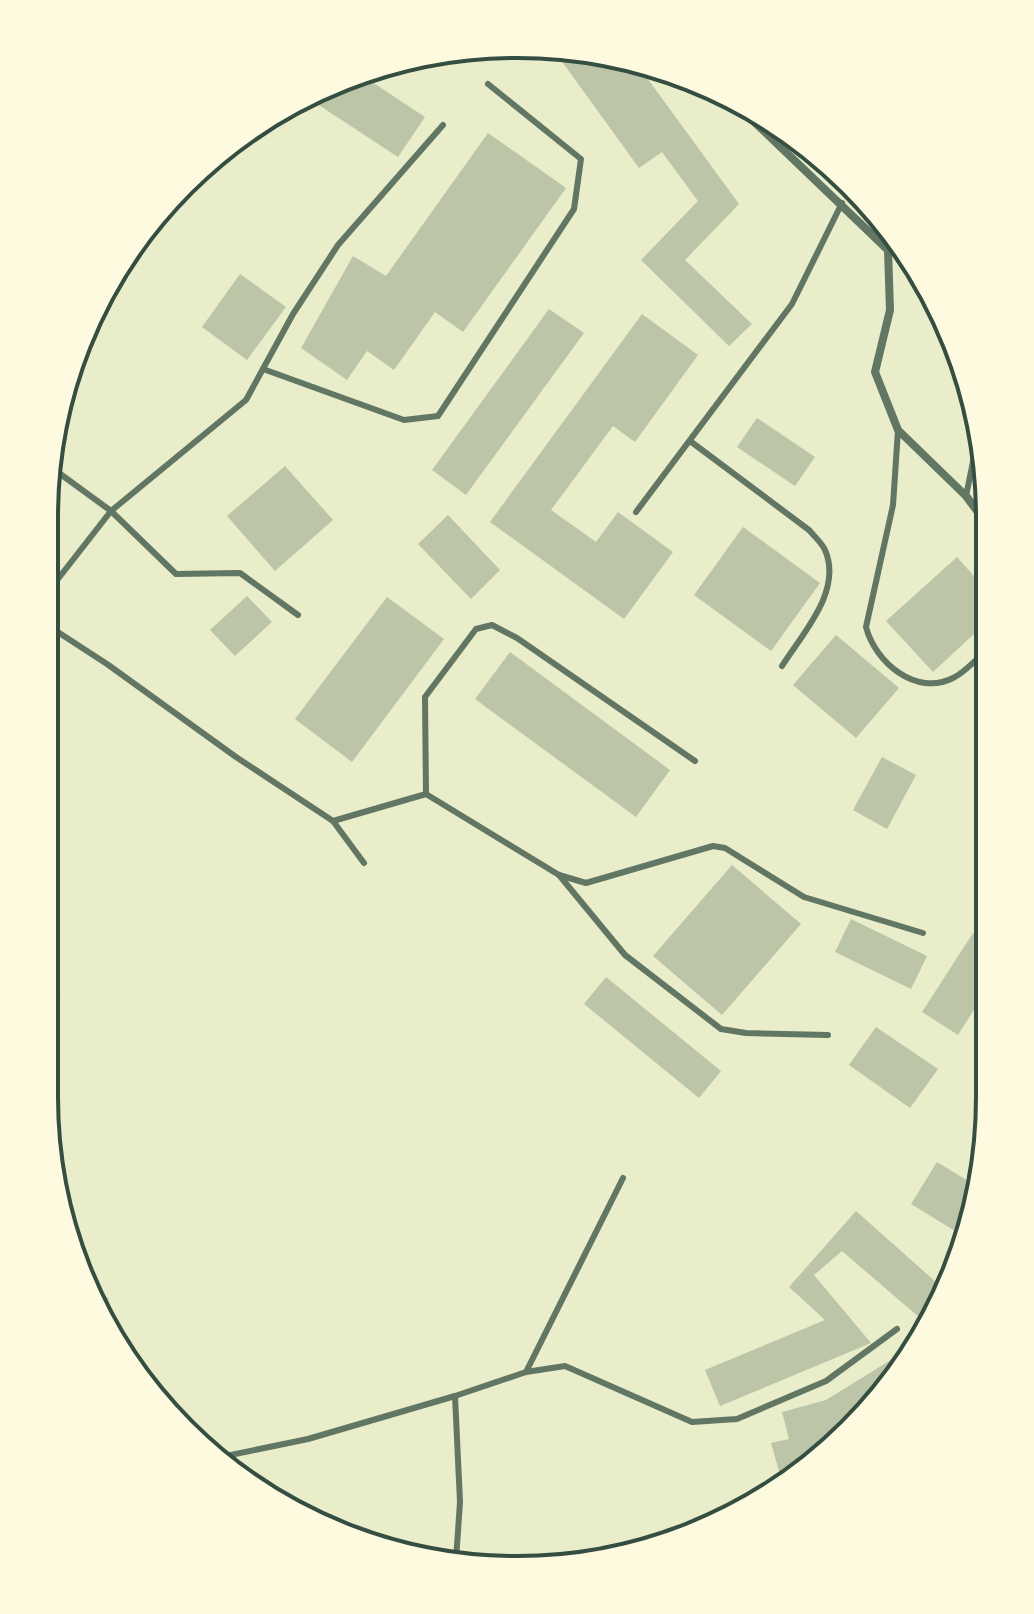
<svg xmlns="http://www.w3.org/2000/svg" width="1034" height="1614" font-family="'Exo 2',sans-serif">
<rect width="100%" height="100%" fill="#e9edc9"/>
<g fill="#bcc5a7">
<path d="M560,55L634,60L739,204L685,260L752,324L729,346L641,260L698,201L662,152L639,168L558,56Z"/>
<path d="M366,78L425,117L398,157L308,98Z"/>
<path d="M488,133L566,188L463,332L435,312L394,370L367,351L347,380L301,348L353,256L386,276Z"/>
<path d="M240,274L286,307L247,360L202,327Z"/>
<path d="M549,309L584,333L466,495L432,470Z"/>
<path d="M642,314L698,355L635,442L613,426L551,510L596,542L618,512L673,552L624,619L490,522Z"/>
<path d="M757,418L815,457L795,486L737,447Z"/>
<path d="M285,466L333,520L275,571L227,516Z"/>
<path d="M448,515L500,570L471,599L418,544Z"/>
<path d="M743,527L820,583L771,651L694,595Z"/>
<path d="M957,557L988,592V621L933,672L886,621Z"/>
<path d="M247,596L272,622L235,656L210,630Z"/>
<path d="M387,597L444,639L352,762L295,719Z"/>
<path d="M836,635L899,688L856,738L793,685Z"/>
<path d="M510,652L670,770L636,817L475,699Z"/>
<path d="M882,757L916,775L887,829L853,810Z"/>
<path d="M732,865L801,924L722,1015L653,956Z"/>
<path d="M851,919L927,956L911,989L835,952Z"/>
<path d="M973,933L987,942V989L958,1035L922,1012Z"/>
<path d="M45,977L61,998L45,1010Z"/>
<path d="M606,977L721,1071L699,1098L584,1004Z"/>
<path d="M876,1027L938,1069L910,1108L849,1065Z"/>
<path d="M937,1162L978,1187L965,1237L911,1204Z"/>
<path d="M856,1211L946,1291L927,1324L842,1251L814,1275L871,1343L720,1406L705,1370L825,1320L789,1287Z"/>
<path d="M85,1281L109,1299L100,1311Z"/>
<path d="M915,1345L892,1385L797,1474L781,1478L771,1443L789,1439L782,1412L826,1400Z"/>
</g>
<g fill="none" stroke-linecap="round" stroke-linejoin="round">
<g stroke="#617663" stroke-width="6">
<path d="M888,250L914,264"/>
<path d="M263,369L404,420L438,416L574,209L581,159L488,84"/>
<path d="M898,430L893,505L866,627C875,662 916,697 953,678C964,673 974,661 983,654"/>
<path d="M690,441L809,530C814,536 822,543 825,550C843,591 802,634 782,666"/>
<path d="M48,465L111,511L176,574L240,573L298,615"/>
<path d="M966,496L977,442"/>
<path d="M636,512L792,304L842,203"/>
<path d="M47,593L111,511L246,400L293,314L338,245L443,125"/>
<path d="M47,625L107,664L236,757L333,821L364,863"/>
<path d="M426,794L425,697L476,629L492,625L517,638L695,761"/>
<path d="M333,821L426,794L559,875L586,883L713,846L725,848L804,897L923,933"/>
<path d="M559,875L625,955L721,1029L746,1033L828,1035"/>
<path d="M526,1372L623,1178"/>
<path d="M455,1396L460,1502L456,1560"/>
<path d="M216,1458L308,1439L455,1396L526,1372L565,1366L692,1422L737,1419L826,1381L897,1329"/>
</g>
<path stroke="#617663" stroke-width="8" d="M743,111L888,250L890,310L875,372L898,430L966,496L989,527"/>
</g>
<path d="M0 0H1034V1614H0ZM517 58H517A459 459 0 0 1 976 517V1097A459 459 0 0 1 517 1556H517A459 459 0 0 1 58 1097V517A459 459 0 0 1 517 58Z" fill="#fefae0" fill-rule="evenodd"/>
<path fill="none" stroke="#344e41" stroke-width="4" d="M517 58H517A459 459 0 0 1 976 517V1097A459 459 0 0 1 517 1556H517A459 459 0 0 1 58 1097V517A459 459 0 0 1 517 58Z"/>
</svg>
